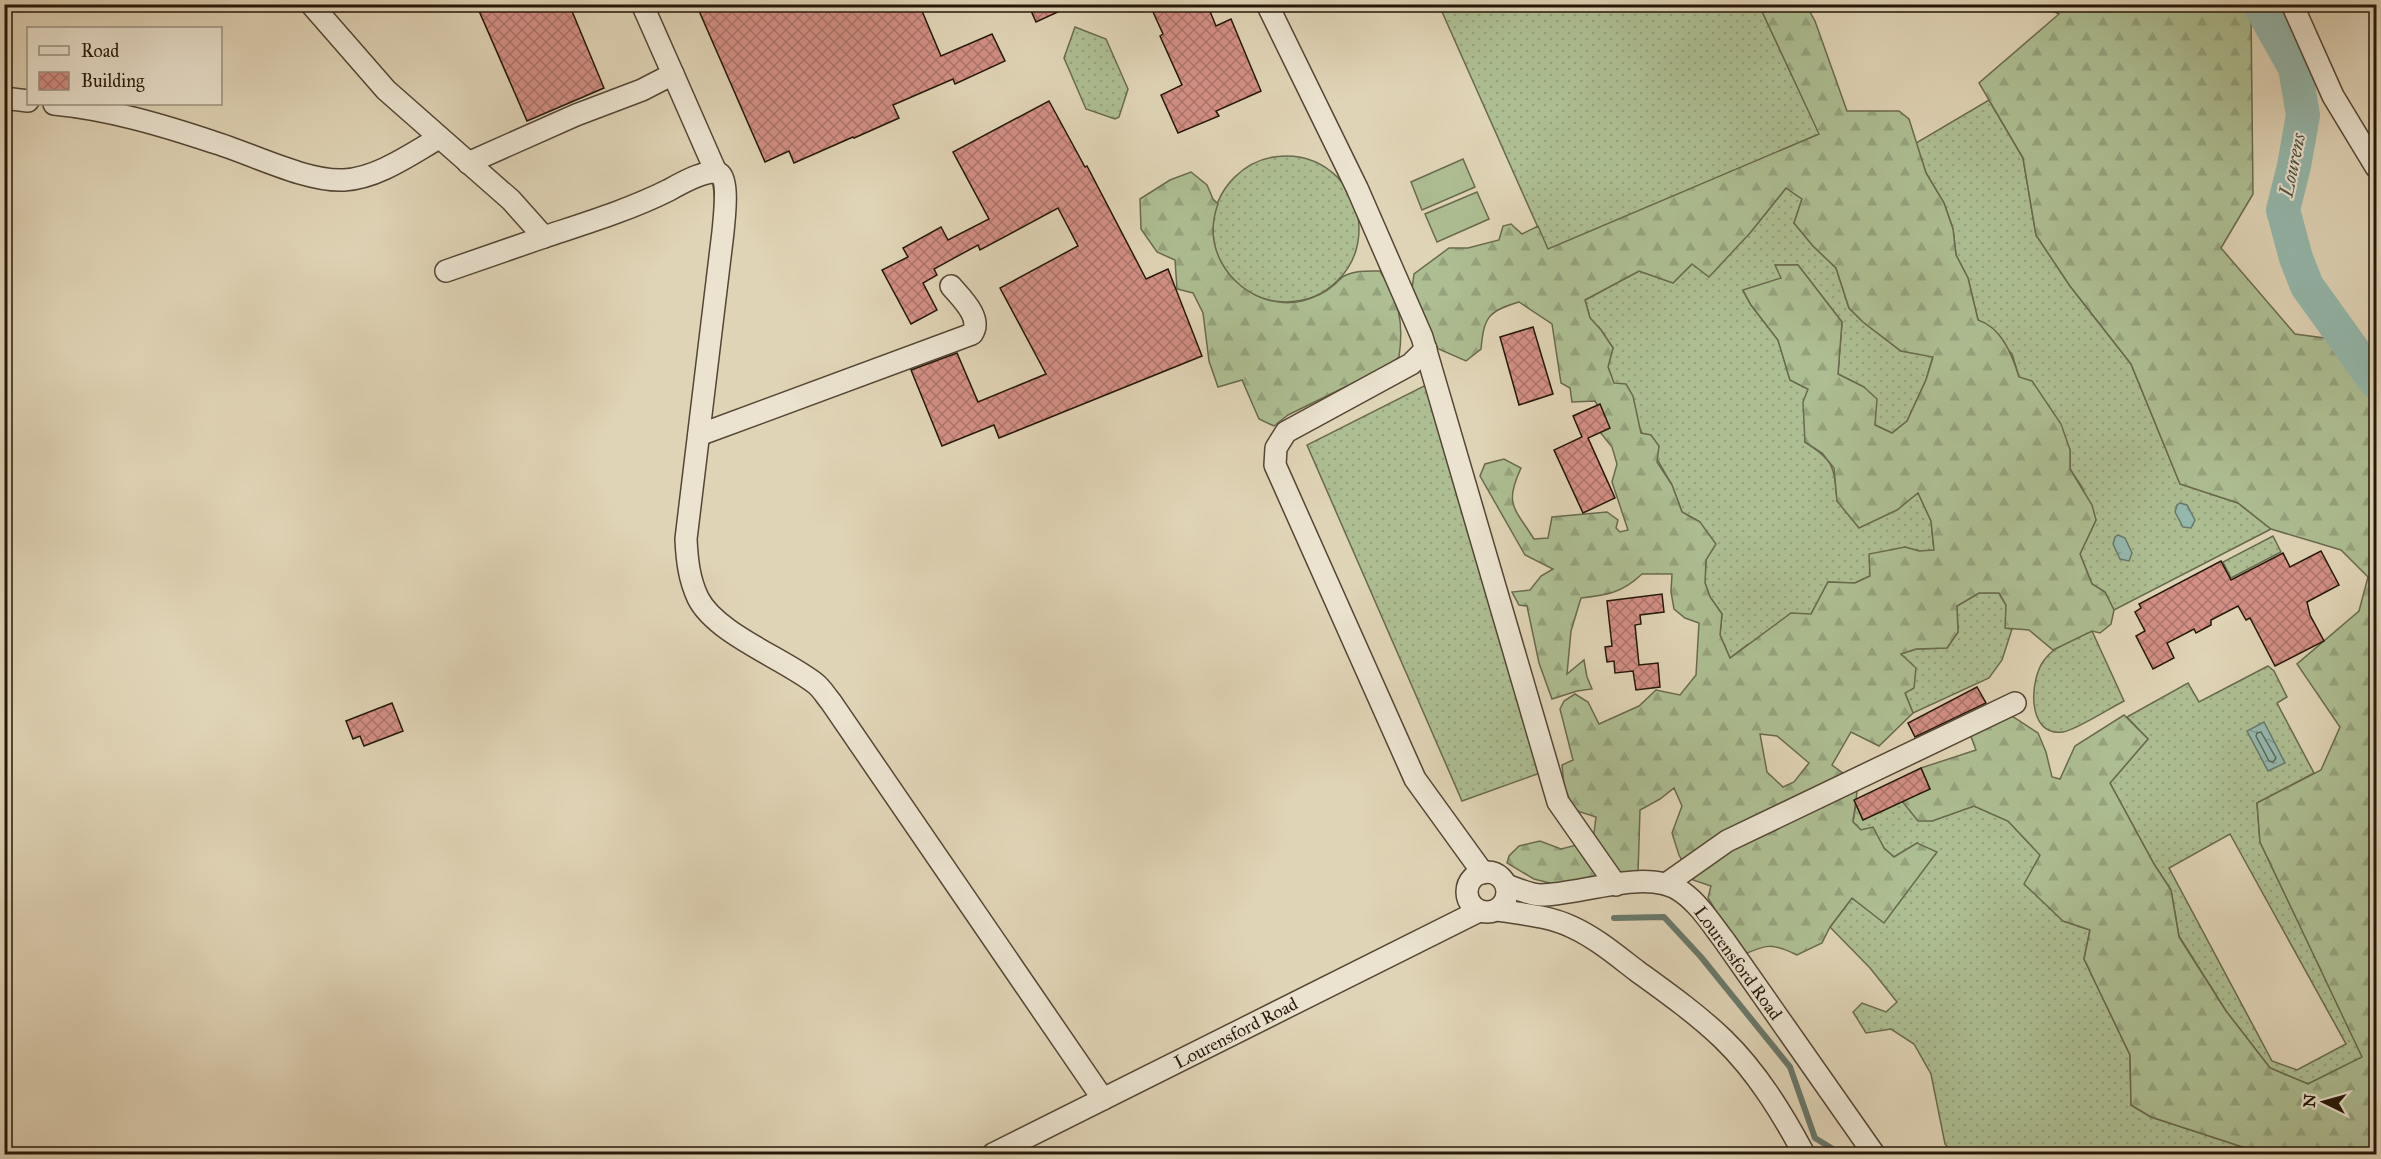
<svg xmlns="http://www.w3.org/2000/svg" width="2381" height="1159" font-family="'IM FELL Great Primer',serif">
<defs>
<pattern id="grass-dots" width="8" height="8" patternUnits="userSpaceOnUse" patternTransform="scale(1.5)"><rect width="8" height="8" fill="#adbe92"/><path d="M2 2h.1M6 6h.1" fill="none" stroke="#95a37d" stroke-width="1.8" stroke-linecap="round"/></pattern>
<pattern id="forest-firs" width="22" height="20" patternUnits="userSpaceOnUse" patternTransform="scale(1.5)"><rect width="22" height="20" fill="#adbe92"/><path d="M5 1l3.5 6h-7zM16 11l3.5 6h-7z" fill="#95a37d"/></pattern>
<pattern id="water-ripples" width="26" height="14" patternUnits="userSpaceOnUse" patternTransform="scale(1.5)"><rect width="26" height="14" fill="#94b8ad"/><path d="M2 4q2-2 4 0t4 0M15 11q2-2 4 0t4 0" fill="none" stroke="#7f9d94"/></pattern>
<pattern id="building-cross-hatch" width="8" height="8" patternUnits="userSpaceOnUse" patternTransform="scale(1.5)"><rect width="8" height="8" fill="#d38f85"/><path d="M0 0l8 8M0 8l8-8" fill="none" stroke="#ab746b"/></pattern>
</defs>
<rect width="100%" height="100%" fill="#e0d4b6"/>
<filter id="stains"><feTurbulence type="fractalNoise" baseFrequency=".00333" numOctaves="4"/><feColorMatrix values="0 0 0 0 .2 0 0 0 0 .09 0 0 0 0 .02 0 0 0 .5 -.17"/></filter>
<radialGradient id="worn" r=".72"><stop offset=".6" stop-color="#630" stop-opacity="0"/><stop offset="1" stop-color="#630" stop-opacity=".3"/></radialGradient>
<g fill="url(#grass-dots)" stroke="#696a4e" stroke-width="1.5" fill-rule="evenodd">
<path d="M1439,5H1759L1820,134L1548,250Z"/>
<path d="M1075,27L1106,39L1128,89L1119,117L1115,119L1086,109L1064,58Z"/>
<path d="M1989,100L2023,158L2036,235L2070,286L2131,364L2180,484L2238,503L2271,529L2114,610L2105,592L2092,584L2080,554L2096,520L2082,487L2070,469V450L2019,377L2012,354L1978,320L1968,278L1956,255L1953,229L1944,203L1926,173L1916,143Z"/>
<circle cx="1286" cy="229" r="73"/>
<path d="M1786,188L1802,199L1794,223L1813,246L1836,268L1849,308L1863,322L1901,351L1933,356L1926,380L1907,421L1892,433L1875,425L1864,387L1838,374L1842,322L1798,265H1776L1782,278L1743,291L1751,305L1778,340L1790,380L1808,389L1805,442C1835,461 1834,467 1837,501L1897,510L1918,492L1931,521L1934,551H1919L1905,547L1870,576L1855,583L1828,582L1811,614L1747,645L1730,658L1720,635L1722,614L1710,597L1705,583L1706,560L1700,522L1682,512L1672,485L1614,384L1608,367L1613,348L1601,330L1590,318L1585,300L1639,271L1673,283L1692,264L1750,233Z"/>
<path d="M1428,384L1524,723L1540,773L1462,801L1307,445Z"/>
<path d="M2273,536L2281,552L2231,578L2223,562Z"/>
<path d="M1979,593H1999L2006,605V628L2012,629L2002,660L1989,678L1913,713L1905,693L1900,654L1916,649L1947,648L1958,632L1957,606Z"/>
<path d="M2092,631L2124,701C2110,708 2076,730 2063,732C2026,737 2029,678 2045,659C2056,645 2076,638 2092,631Z"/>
<path d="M2268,666L2274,671L2287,697L2277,703L2314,773L2257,803L2260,842L2363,1057L2308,1084L2270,1068L2226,1011L2179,936L2171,890L2154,864L2110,783L2148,739L2127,717L2188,683L2199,702ZM2230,834L2346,1044L2297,1070L2272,1061L2169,868Z"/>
<path d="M1902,801L1932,821L1974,806L2008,821L2040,855L2063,921L2090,930L2084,959L2130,1055L2131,1105L2151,1117L2264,1154H1954L1945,1144L1931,1074L1914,1044L1891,1029L1866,1033L1853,1012L1862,1003L1886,1012L1897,1002L1870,968L1830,927L1852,898L1884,922L1917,843L1894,857L1884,848L1873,828L1861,830L1853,822L1856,804L1863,820Z"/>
</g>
<g fill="url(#forest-firs)" stroke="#696a4e" stroke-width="1.5" fill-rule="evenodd">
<path d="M1759,5H1806L1815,21L1847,111H1899L1909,119L1926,173L1944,203L1953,229L1956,255L1968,278L1978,320C2001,327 2012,354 2019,377L2032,381L2061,424L2070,450V469L2092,505L2096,520L2080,554L2092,584L2105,592L2114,610L2111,624L2100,633L2092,631L2053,650L2029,630L2005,628L2006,605L1999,593H1979L1957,606L1958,632L1947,648L1916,649L1901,654L1916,668L1914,688L1905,693L1913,713L1879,746L1851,732L1832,765L1858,784L1853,822L1861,830L1873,827L1884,848L1894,857L1917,843L1937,852L1884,923L1852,898L1830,927L1822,943L1797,955C1773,943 1766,944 1743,955L1708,898L1711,886L1693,880L1679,855L1672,833L1682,806L1674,788L1660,799L1640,810L1638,874L1557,885L1534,879L1507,863L1509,856L1519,846L1540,841L1561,849L1593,841L1596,817L1574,810L1564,786L1562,765L1573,760L1560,709L1564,701L1575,694L1588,702L1599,724L1639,706L1656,690L1680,695L1696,675L1699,623L1685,618L1674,609L1671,592L1672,574H1642C1622,593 1607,595 1581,598L1571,631L1567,674L1584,660L1587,677L1592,689L1577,691L1552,699L1539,663L1527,606L1519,605L1512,592L1530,590L1541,576L1553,569L1525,555L1480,476L1485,464L1504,459L1521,468C1504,505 1514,507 1534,539L1548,538L1552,517L1607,512L1618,520L1616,528L1620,532L1628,530L1612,482L1617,464L1612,447L1600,432L1602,413L1595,401L1572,402L1570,388L1561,383L1552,324L1519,302C1488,311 1484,317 1481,349L1466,361L1434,347L1412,289L1414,274L1449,248H1468L1499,240L1503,226L1511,224L1522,234L1538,226L1548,249L1819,134ZM1786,188L1802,199L1794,223L1813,246L1836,268L1849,308L1863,322L1901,351L1933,357L1926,380L1907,421L1892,433L1875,425L1877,399L1864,387L1838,374L1842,322L1798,265H1775L1781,278L1743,290L1751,305L1778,340L1790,380L1808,389L1803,402L1805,442L1822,453L1834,468L1837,501L1859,528L1897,510L1918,493L1931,521L1934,550L1919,551L1905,547L1869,554L1870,576L1855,583L1828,582L1811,614L1791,613L1730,658L1720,635L1722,614L1710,597L1705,583L1706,560L1716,544L1700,522L1682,512L1672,485L1657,462L1659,446L1651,435L1641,433L1633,396L1626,384L1614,383L1608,367L1613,348L1601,330L1590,318L1585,300L1639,271L1673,283L1692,264L1709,277L1750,233ZM1760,734L1777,736L1809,763L1794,782L1783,787L1767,772Z"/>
<path d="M2041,5H2244L2251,13L2253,194L2221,248L2295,334L2332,339L2376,403V1154H2264L2151,1117L2131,1105L2130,1055L2084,959L2090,930L2063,921L2024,884L2040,855L2008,821L1974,806L1932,821H1918L1902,801L1930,789L1921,768L1976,750L1970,734L2009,714L2038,733L2046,752L2052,777L2060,779L2075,746L2124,715L2148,739L2110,783L2154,864L2171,890L2179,937L2226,1011L2270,1068L2308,1084L2362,1057L2260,842L2257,803L2321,770L2340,727L2297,664L2359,611L2368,577L2341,550L2271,529L2238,503L2180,484L2131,364L2070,286L2036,235L2023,158L1979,83L2059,14Z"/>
<path d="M1191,172L1207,185L1213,199L1218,204C1215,212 1213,221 1213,231C1214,275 1258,311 1302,301C1314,298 1325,293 1334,285C1338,282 1340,278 1344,276C1355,270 1369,271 1380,271C1399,300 1404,322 1399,357L1386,367L1288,415L1274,426L1259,419L1242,380L1218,387L1209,361L1203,313L1193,293L1177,289L1175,260L1157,252L1141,229L1140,199L1170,180Z"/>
</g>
<g fill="#adbe92" stroke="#696a4e" stroke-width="1.5">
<path d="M1463,159L1475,187L1422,210L1411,182Z"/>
<path d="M1477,192L1489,219L1437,242L1425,214Z"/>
</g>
<g fill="url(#water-ripples)" stroke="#68786b" stroke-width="1.5">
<path d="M2180,503L2187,505L2195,520L2191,528L2183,527L2175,512L2177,505Z"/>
<path d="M2118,535L2125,538L2132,553L2129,561L2120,559L2113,544L2115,537Z"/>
<path d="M2264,722L2285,763L2268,771L2247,731Z"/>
</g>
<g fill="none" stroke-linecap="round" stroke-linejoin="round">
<path stroke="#5c685b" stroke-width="1.5" d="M2261,732L2276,758L2273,762L2269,761L2256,736L2257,733Z"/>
<path stroke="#68786b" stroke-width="6" d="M1614,918L1664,917L1701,957L1790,1067L1815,1138L1841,1154"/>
<path stroke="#94b8ad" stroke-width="34" d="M2259,4L2295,68L2303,115L2294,166L2283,210L2296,258L2307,286L2376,382"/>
</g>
<g fill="url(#building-cross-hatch)" stroke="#251709" stroke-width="1.5">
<path d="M476,4H569L604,88L527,121Z"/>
<path d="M696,4H919L941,56L992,34L1005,61L955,84L953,79L893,105L899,118L854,138L853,137L794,163L789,151L765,162Z"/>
<path d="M1028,4H1075L1036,22Z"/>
<path d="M1163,4H1207L1216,26L1231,19L1261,91L1216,111L1219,116L1178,133L1161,95L1182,85L1160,36L1163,34L1153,12L1154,8Z"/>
<path d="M1049,101L1085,167L1087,166L1146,279L1168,269L1202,356L999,438L994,425L942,446L911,370L957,353L978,402L1046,374L1000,288L1078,246L1058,208L980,250L978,245L934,269L937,275L923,283L937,310L911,324L882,270L908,257L903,248L941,227L948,240L989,219L953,152Z"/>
<path d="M1533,327L1553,394L1519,405L1500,337Z"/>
<path d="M1600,404L1610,428L1588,438L1615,498L1583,513L1554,450L1582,437L1573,416Z"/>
<path d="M2321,551L2339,585L2307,602L2310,615L2324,641L2275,666L2250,618L2246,620L2238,606L2211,620V625L2196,633L2194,629L2167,643L2174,658L2153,669L2136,636L2145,631L2135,612L2141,608L2139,604L2221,561L2231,580L2283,553L2290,567Z"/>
<path d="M1662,594L1664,612L1640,615L1641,624L1635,625L1639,665L1658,663L1660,687L1636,690L1633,671L1615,673L1614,661L1607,662L1605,647L1612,646L1607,601Z"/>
<path d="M1977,687L1986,703L1915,737L1908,723Z"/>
<path d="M392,703L403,731L364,746L360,736L353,739L346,721Z"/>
<path d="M1921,768L1930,789L1863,820L1854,800Z"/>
</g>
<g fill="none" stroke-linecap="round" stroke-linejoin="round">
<g stroke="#544634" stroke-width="24">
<g id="minor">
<path d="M311,4L386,90L511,200L544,237C586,223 629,210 669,190C678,185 711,166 720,174C729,182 724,220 723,232L686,539C687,560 689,579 698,598C716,634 785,659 816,684C822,689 826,696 831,702L1103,1099"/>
<path d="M642,4L673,74"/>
<path d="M1267,4L1357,188L1422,337L1558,802L1616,885"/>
<path d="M2292,4L2333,96L2376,167"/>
<path d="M4,98L28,101"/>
<path d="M54,104C108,109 162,125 213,142C250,153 306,182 344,180C378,178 411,154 439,138"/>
<path d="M468,163L576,115L642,90L673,74L716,172"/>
<path d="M446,271L544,237"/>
<path d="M1426,349L1411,364L1286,432L1276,448L1275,465L1415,779L1483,873"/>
<path d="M699,435L972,334C983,318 961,298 951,286"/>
<circle cx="1487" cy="892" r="20"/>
<path d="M1666,884L1727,841L2015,703"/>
<path d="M1506,885C1516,888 1530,895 1541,895C1580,895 1648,867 1682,892C1699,904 1711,923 1724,940L1874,1154"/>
<path d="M1497,910C1522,914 1549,916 1572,927C1596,938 1616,955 1637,971C1666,992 1697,1014 1723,1039C1757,1072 1782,1113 1804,1154"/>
<path d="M993,1154L1479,911"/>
</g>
</g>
<use href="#minor" stroke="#ebe3d0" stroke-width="21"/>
</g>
<g text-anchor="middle" stroke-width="4.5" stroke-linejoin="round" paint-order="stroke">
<g font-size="18" fill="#251709" stroke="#ebe3d0">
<text transform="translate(1738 963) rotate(54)" y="6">Lourensford Road</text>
<text transform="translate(1236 1033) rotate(-27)" y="6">Lourensford Road</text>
</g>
<g font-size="20" font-style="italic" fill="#4c4f42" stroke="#ebe3d0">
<text transform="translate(2292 165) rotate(-78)" y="7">Lourens</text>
</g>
</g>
<rect width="2381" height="1159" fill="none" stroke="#e0d4b6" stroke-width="24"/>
<rect x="6" y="6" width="2369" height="1147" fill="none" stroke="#251709" stroke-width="3"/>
<rect x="12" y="12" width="2357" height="1135" fill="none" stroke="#251709" stroke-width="1.5"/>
<rect x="27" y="27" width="195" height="78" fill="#ebe3d0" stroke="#9c9180" stroke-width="1.5"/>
<rect x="39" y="46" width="30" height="9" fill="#ebe3d0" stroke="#9c9180" stroke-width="1.5"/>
<text x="81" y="57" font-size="18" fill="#251709">Road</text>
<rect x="39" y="72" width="30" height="18" fill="url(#building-cross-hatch)" stroke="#9c9180" stroke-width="1.5"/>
<text x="81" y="87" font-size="18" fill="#251709">Building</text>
<g transform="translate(2324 1102) rotate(275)" stroke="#ebe3d0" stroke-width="4.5" paint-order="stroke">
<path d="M0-4.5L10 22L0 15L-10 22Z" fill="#251709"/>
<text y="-9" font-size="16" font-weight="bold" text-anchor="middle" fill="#251709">N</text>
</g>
<rect width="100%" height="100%" filter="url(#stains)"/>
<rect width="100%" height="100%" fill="url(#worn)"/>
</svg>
